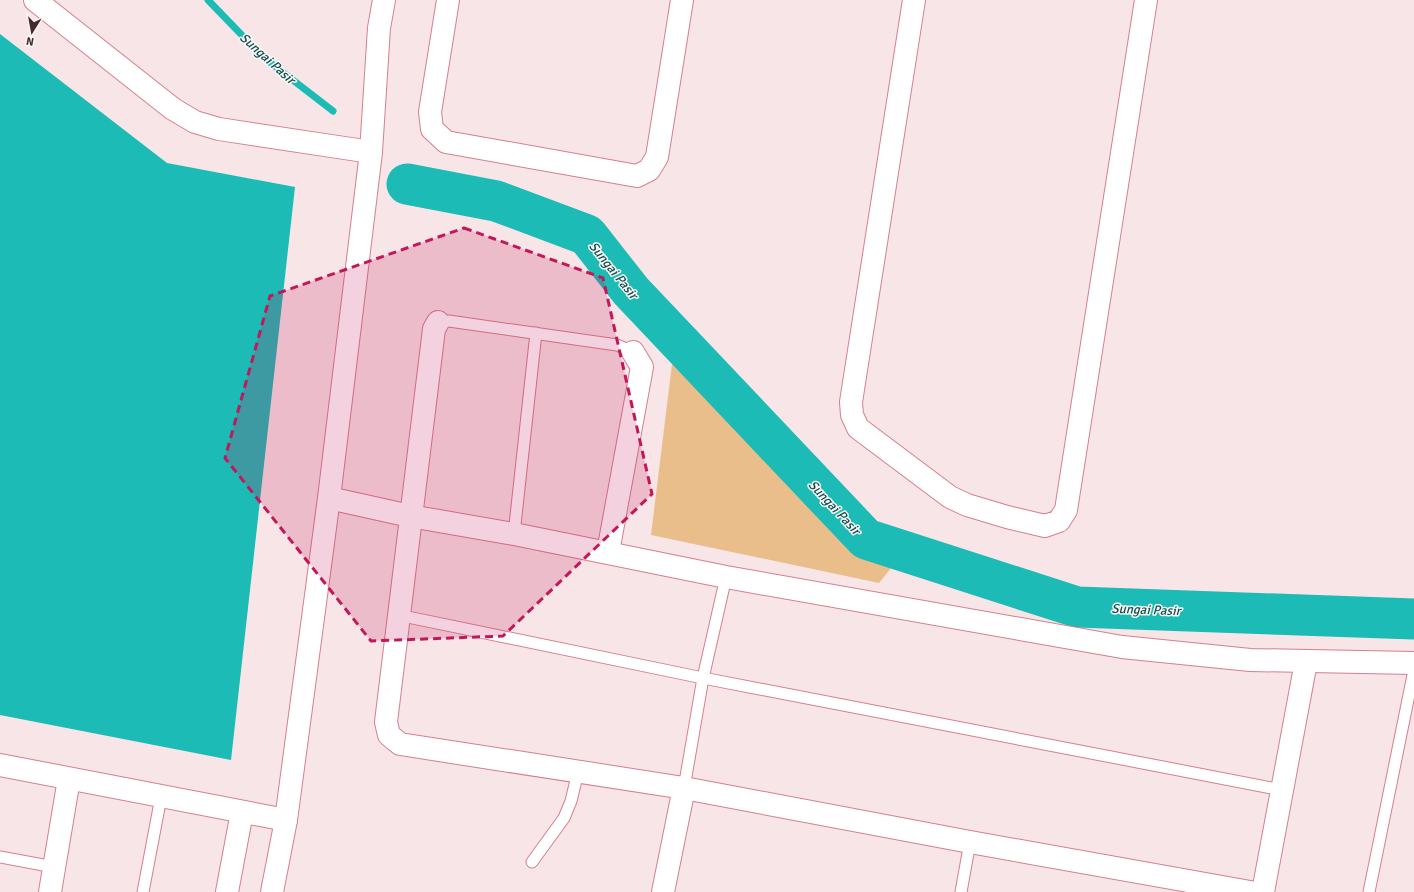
<svg xmlns="http://www.w3.org/2000/svg" width="1414" height="892" font-family="Signika,sans-serif">
<rect width="100%" height="100%" fill="#f7e5e7"/>
<path fill="#eabe8b" d="M672,364L866,546L900,557L879,583L651,535Z"/>
<path fill="#1cbbb5" d="M0,34L167,163L295,187L231,760L0,715Z"/>
<g fill="none" stroke-linecap="round" stroke-linejoin="round">
<path stroke="#1cbbb5" stroke-width="7" d="M208,0L263,57L333,111"/>
<path stroke="#1cbbb5" stroke-width="41" d="M407,184L496,201L587,235L631,291L866,539L1077,607L1414,619"/>
<g stroke="#d4808d" stroke-width="13">
<g id="service">
<path d="M438,322L449,321L617,345L633,352"/>
<path d="M514,534L536,333"/>
<path d="M398,615L703,678L1282,790"/>
<path d="M684,788L703,678L726,577"/>
<path d="M0,857L54,867"/>
<path d="M532,862L564,818L571,801L578,772"/>
<path d="M143,892L161,797"/>
<path d="M961,892L970,842"/>
<path d="M1369,892L1414,670"/>
</g>
</g>
<g stroke="#d4808d" stroke-width="24">
<g id="minor">
<path d="M35,0L173,109L195,122L219,129L371,152"/>
<path d="M448,0L430,112L432,129L446,142L637,176L649,170L657,157L682,0"/>
<path d="M914,0L851,402L852,415L858,428L950,497L967,505L1007,517L1045,526L1059,521L1066,510L1146,0"/>
<path d="M438,322L434,329L386,722L389,735L400,744L684,788L970,842L1250,892"/>
<path d="M329,498L410,516L514,534L726,577L1122,647L1250,660L1414,663"/>
<path d="M608,552L642,367L633,352"/>
<path d="M0,765L286,820"/>
<path d="M50,892L69,779"/>
<path d="M227,892L242,812"/>
<path d="M663,892L684,788"/>
<path d="M1263,892L1306,662"/>
</g>
</g>
<g stroke="#d4808d" stroke-width="24">
<path id="tertiary" d="M272,892L286,820L329,498L371,152L379,28L384,0"/>
</g>
<use href="#service" stroke="#fff" stroke-width="11"/>
<use href="#minor" stroke="#fff" stroke-width="22"/>
<use href="#tertiary" stroke="#fff" stroke-width="22"/>
</g>
<path fill="#c2185b" fill-opacity="0.2" stroke="#c2185b" stroke-width="3" stroke-dasharray="8 5" stroke-linejoin="round" d="M464,228L603,278L652,494L503,636L371,641L225,458L270,296Z"/>
<g text-anchor="middle" stroke-width="3" stroke-linejoin="round" paint-order="stroke">
<g font-size="13" font-style="italic" fill="#104e4b" stroke="#f7f7f7">
<text transform="translate(268 58) rotate(42)" y="5">Sungai Pasir</text>
<text transform="translate(614 270) rotate(51)" y="5">Sungai Pasir</text>
<text transform="translate(835 507) rotate(47)" y="5">Sungai Pasir</text>
<text transform="translate(1146 609) rotate(2)" y="5">Sungai Pasir</text>
</g>
</g>
<g transform="translate(32 32) rotate(191)" stroke="#f7f7f7" stroke-width="3" paint-order="stroke">
<path d="M0-3L7 15L0 10L-7 15Z" fill="#4a272d"/>
<text y="-6" font-size="11" font-weight="bold" text-anchor="middle" fill="#4a272d">N</text>
</g>
</svg>
